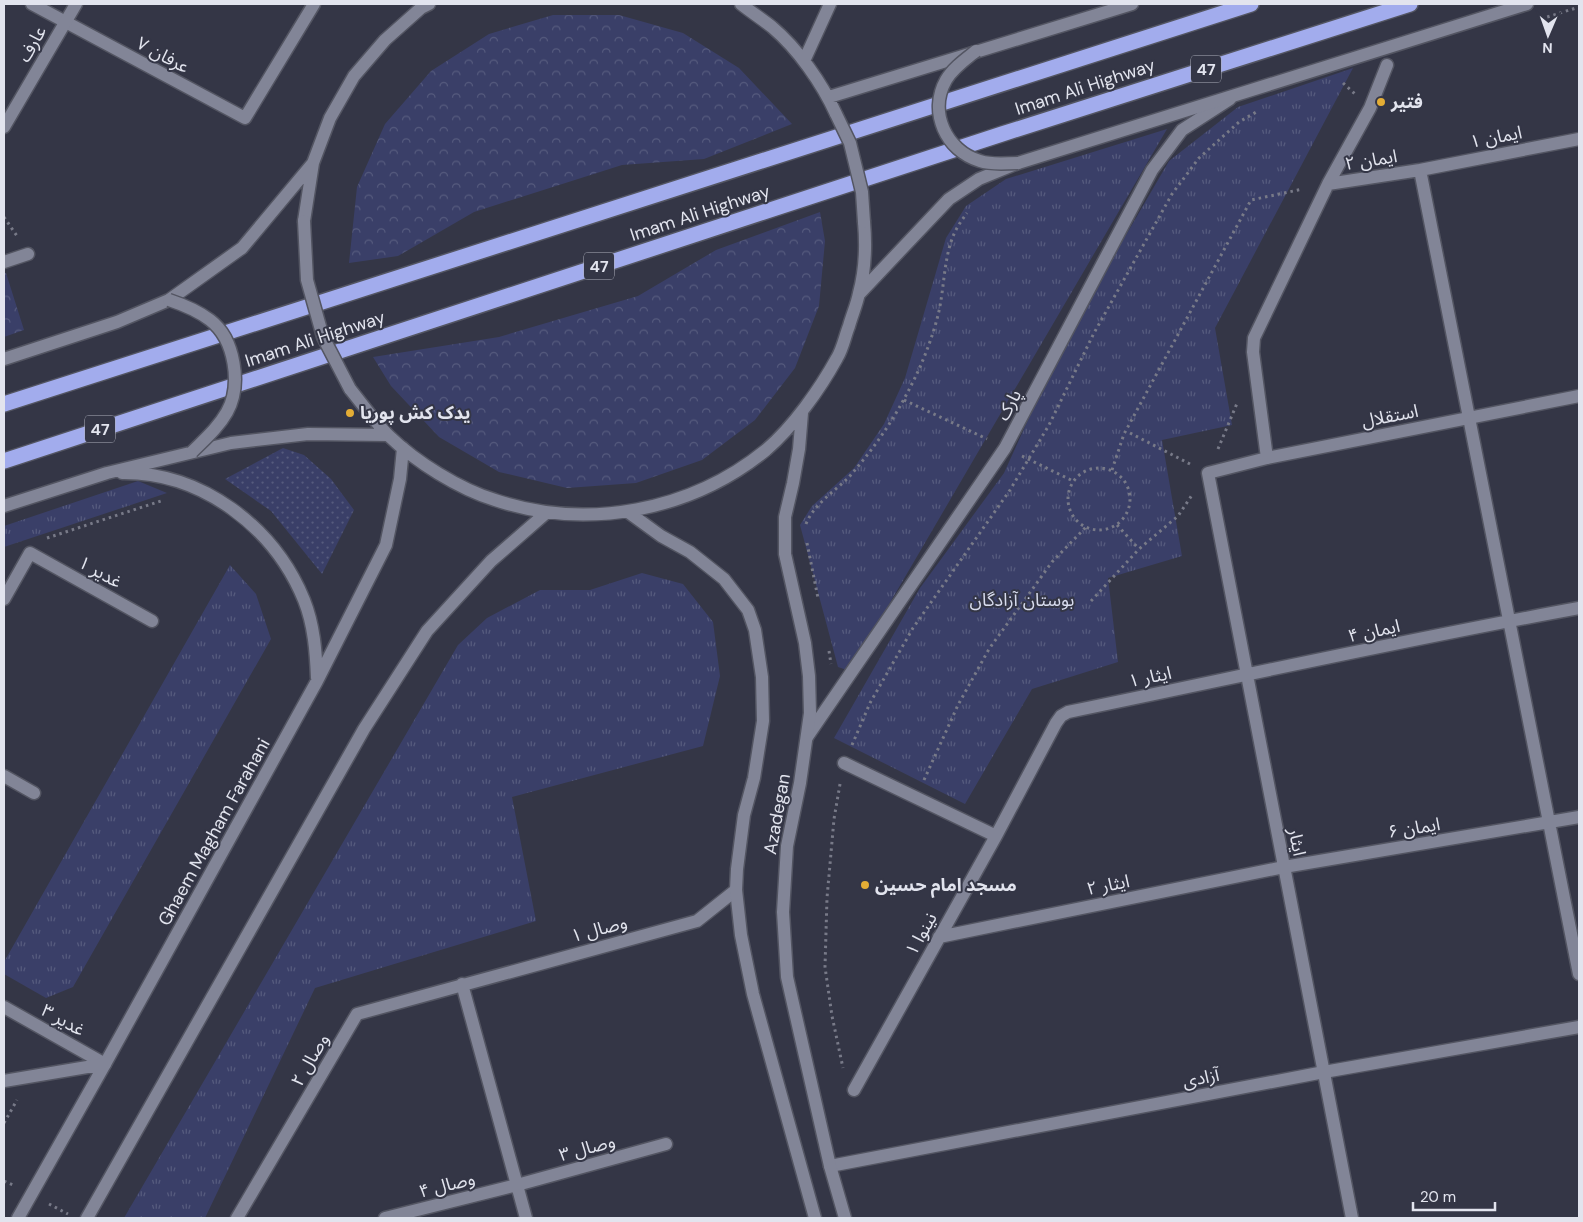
<svg xmlns="http://www.w3.org/2000/svg" width="1583" height="1222" viewBox="0 0 1583 1222" font-family="'DM Sans','Noto Sans Arabic',sans-serif">
<style>
.grass{fill:url(#grass-dots)}
.forest{fill:url(#forest-crowns)}
.park{fill:url(#park-tufts)}
.lines{fill:none;stroke-linecap:round;stroke-linejoin:round}
.lane-casing{stroke:#535562;stroke-width:15}
.street-casing{stroke:#535562;stroke-width:15}
.secondary-casing{stroke:#535562;stroke-width:15}
.highway-casing{stroke:#535562;stroke-width:18}
.path{stroke:#787a88;stroke-width:3;stroke-dasharray:2.5 4;stroke-linecap:butt}
.lane{stroke:#828597;stroke-width:12}
.street{stroke:#828597;stroke-width:12}
.secondary{stroke:#828597;stroke-width:12}
.highway{stroke:#a2aced;stroke-width:15}
.secondary-bridge-casing{stroke:#535562;stroke-width:15;stroke-linecap:butt}
.secondary-bridge{stroke:#828597;stroke-width:12}
.poi-dot{fill:#e4ad35;stroke:#343646;stroke-width:2}
.labels{text-anchor:middle;stroke-width:4;stroke-linejoin:round;paint-order:stroke}
.shield{fill:#343646;stroke:#aeb0bc;stroke-width:1}
.shield-label{font-size:16px;font-weight:bold;fill:#e2e4ee}
.street-label{font-size:18px;fill:#e2e4ee;stroke:#343646}
.poi-label{font-size:18px;font-weight:bold;fill:#e2e4ee;stroke:#343646;text-anchor:start}
.park-label{font-size:18px;fill:#d8dcee;stroke:#343646}
</style>
<defs>
<pattern id="grass-dots" width="8" height="8" patternUnits="userSpaceOnUse" patternTransform="scale(1.25)"><rect width="8" height="8" fill="#3a3f68"/><path d="M2 2h.1M6 6h.1" fill="none" stroke="#565b7e" stroke-width="1.8" stroke-linecap="round"/></pattern>
<pattern id="forest-crowns" width="20" height="18" patternUnits="userSpaceOnUse" patternTransform="scale(1.25)"><rect width="20" height="18" fill="#3a3f68"/><path d="M2 6a3 3 0 1 1 6 0M12 15a3 3 0 1 1 6 0" fill="none" stroke="#565b7e"/></pattern>
<pattern id="park-tufts" width="24" height="20" patternUnits="userSpaceOnUse" patternTransform="scale(1.25)"><rect width="24" height="20" fill="#3a3f68"/><path d="M3 7l-1-3M5 7V3M7 7l1-3M15 17l-1-3M17 17v-4M19 17l1-3" fill="none" stroke="#565b7e"/></pattern>
</defs>
<rect width="100%" height="100%" fill="#343646"/>
<path class="grass" d="M283,448l21,7 27,24 23,31 -32,64 -51,-63 -46,-32z"/>
<path class="forest" d="M553,15h66l64,18 56,35 53,56 -88,35 -82,6 -148,47 -76,44 -49,7 8,-76 28,-63 46,-53 58,-37z
M820,212l5,29 -6,65 -24,62 -40,52 -53,40 -66,23 -69,5 -68,-16 -60,-35 -48,-51 -18,-29 126,-20 139,-41 78,-46z
M4,273h2l18,57 -20,7z"/>
<path class="park" d="M1353,68l-138,260 17,97 -70,15 20,116 -74,22 10,84 -86,27 -67,115 -131,-66 86,-150 84,-115 57,-126 108,-186 69,-54z
M1167,129l-317,542 -12,-4 -38,-142 12,-19 42,-38 30,-44 21,-46 41,-140 20,-32 40,-27z
M138,481l29,12 -163,54v-21z
M230,565l26,29 15,45 -198,348 -27,11 -42,-24v-12z
M642,573l41,11 30,38 7,54 -17,70 -191,51 24,124 -221,67 -110,230h-81l334,-573 29,-27 53,-28h50z"/>
<g class="lines">
<defs>
<path id="lane" d="M4,262l24,-8"/>
<path id="street" d="M32,4l213,114 69,-114
M1420,170l159,804
M1328,184l92,-14 159,-31
M1267,458l-14,-106 1,-14 74,-154 42,-76 17,-43
M4,599l26,-46 122,68
M807,737l198,-289 147,-278 30,-40 48,-31
M844,763l152,73
M4,776l30,17
M939,937l345,-70 295,-50
M462,984l64,234
M4,1007l101,57
M854,1090l142,-254 60,-113 5,-7 7,-4c170,-35 340,-73 511,-104
M830,1166l494,-94 255,-45
M237,1218l120,-204 340,-93 39,-31
M385,1218l132,-33 149,-41
M1352,1218l-144,-745 59,-15 312,-62"/>
<path id="secondary" d="M741,4c10,8 21,15 31,23 26,22 50,56 64,87
M804,61l26,-57
M829,97l303,-93
M4,127l72,-123
M304,221l9,-58 17,-45 24,-42 31,-36 36,-32 8,-4
M860,293l89,-94 30,-20 39,-16 509,-159
M4,359l113,-37 52,-22 73,-52 71,-85
M350,389c13,16 25,33 39,47 27,26 70,53 106,64 92,31 196,11 271,-50 27,-23 54,-61 71,-92 6,-10 8,-22 12,-32 3,-11 8,-22 10,-33 6,-22 7,-49 5,-71
M802,413l-3,36 -6,34 -8,34v37l20,89 4,33 1,37 -10,70 -13,63 -4,66 4,65 43,189 15,52
M122,473c80,-1 152,54 182,127 10,25 12,52 13,78
M4,506l103,-33 124,-30 77,-9 80,1
M628,512l33,24 29,16 34,27 24,31 7,20 7,47 1,44 -9,57 -10,37 -7,54 -1,21 5,45 12,59 62,224
M4,1081l101,-17
M18,1218l87,-154 212,-383 69,-136 14,-66 3,-31
M87,1218l277,-489 63,-98 64,-70 55,-48"/>
<path id="highway" d="M4,404l1247,-400
M4,461l998,-327 408,-130"/>
</defs>
<use href="#lane" class="lane-casing"/>
<use href="#street" class="street-casing"/>
<use href="#secondary" class="secondary-casing"/>
<use href="#highway" class="highway-casing"/>
<path class="path" d="M1541,19l38,-12
M1343,83l12,11
M4,217l13,19
M904,400l83,39
M1130,433l62,32
M1218,449l20,-48
M1022,456l51,25
M1068 499a31 31 0 1 1 62 0a31 31 0 1 1-62 0Z
M1112,470l12,-36 127,-234 52,-11
M806,524c8,-20 28,-32 43,-47 21,-24 40,-50 55,-78 15,-27 28,-58 35,-88 5,-23 5,-50 13,-72 3,-9 9,-18 15,-26
M1117,525l22,24
M47,538l117,-38
M807,543l11,55
M1091,601l48,-52 39,-33 14,-21
M829,651l2,13
M852,745l18,-42 43,-75 97,-138 39,-65 45,-92 78,-139 27,-36 40,-36 19,-11
M924,780l34,-75 31,-56 63,-87 34,-35
M840,784l-6,35 -7,79 -2,69 7,49 11,52
M4,1123l13,-23
M4,1181l9,4
M49,1204l19,10"/>
<use href="#lane" class="lane"/>
<use href="#street" class="street"/>
<use href="#secondary" class="secondary"/>
<use href="#highway" class="highway"/>
<defs>
<path id="secondary-bridge" d="M976,51c-10,8 -23,17 -30,29 -18,32 0,71 34,81 12,4 25,2 38,2
M836,114l14,29 12,49 2,30
M304,221l3,59 16,57 27,52
M169,300c15,5 28,10 41,20 25,19 32,65 17,92 -9,16 -22,27 -35,40"/>
</defs>
<use href="#secondary-bridge" class="secondary-bridge-casing"/>
<use href="#secondary-bridge" class="secondary-bridge"/>
</g>
<g class="poi-dot">
<circle cx="1381" cy="102" r="5"/>
<circle cx="350" cy="413" r="5"/>
<circle cx="865" cy="885" r="5"/>
</g>
<g class="labels">
<g class="shield">
<rect x="1191" y="55.5" width="30" height="27" rx="4"/>
<rect x="584" y="252.5" width="30" height="27" rx="4"/>
<rect x="85" y="415.5" width="30" height="27" rx="4"/>
</g>
<g class="shield-label">
<text x="1206" y="75">47</text>
<text x="599" y="272">47</text>
<text x="100" y="435">47</text>
</g>
<g class="street-label">
<text transform="translate(32 44) rotate(-60)" y="6">عارف</text>
<text transform="translate(163 55) rotate(28)" y="6">عرفان ۷</text>
<text transform="translate(1085 87) rotate(-18)" y="6">Imam Ali Highway</text>
<text transform="translate(1496 137) rotate(-11)" y="6">ایمان ۱</text>
<text transform="translate(1371 160) rotate(-9)" y="6">ایمان ۲</text>
<text transform="translate(700 213) rotate(-18)" y="6">Imam Ali Highway</text>
<text transform="translate(315 339) rotate(-18)" y="6">Imam Ali Highway</text>
<text transform="translate(1009 405) rotate(-62)" y="6">پارک</text>
<text transform="translate(1390 416) rotate(-11)" y="6">استقلال</text>
<text transform="translate(100 572) rotate(29)" y="6">غدیر ۱</text>
<text transform="translate(1374 631) rotate(-12)" y="6">ایمان ۴</text>
<text transform="translate(1150 677) rotate(-12)" y="6">ایثار ۱</text>
<text transform="translate(777 814) rotate(-80)" y="6">Azadegan</text>
<text transform="translate(1414 828) rotate(-9)" y="6">ایمان ۶</text>
<text transform="translate(214 832) rotate(-61)" y="6">Ghaem Magham Farahani</text>
<text transform="translate(1297 842) rotate(79)" y="6">ایثار</text>
<text transform="translate(1108 885) rotate(-11)" y="6">ایثار ۲</text>
<text transform="translate(599 929) rotate(-15)" y="6">وصال ۱</text>
<text transform="translate(921 934) rotate(-61)" y="6">نینوا ۱</text>
<text transform="translate(63 1020) rotate(29)" y="6">غدیر ۳</text>
<text transform="translate(310 1060) rotate(-60)" y="6">وصال ۲</text>
<text transform="translate(1201 1078) rotate(-11)" y="6">آزادی</text>
<text transform="translate(587 1148) rotate(-15)" y="6">وصال ۳</text>
<text transform="translate(447 1185) rotate(-14)" y="6">وصال ۴</text>
</g>
<g class="poi-label">
<text x="1391" y="108">فتیر</text>
<text x="360" y="419">یدک کش پوریا</text>
<text x="875" y="891">مسجد امام حسین</text>
</g>
<g class="park-label">
<text x="1022" y="606">بوستان آزادگان</text>
</g>
</g>
<rect width="1583" height="1222" fill="none" stroke="#e2e4ee" stroke-width="10"/>
<g transform="translate(1548 35) rotate(182)" stroke="#343646" stroke-width="4" paint-order="stroke">
<path d="M0-4L9 19L0 12L-9 19Z" fill="#e2e4ee"/>
<text y="-8" font-size="14" font-weight="bold" text-anchor="middle" fill="#e2e4ee">N</text>
</g>
<path d="M1413 1202v8h82v-8" fill="none" stroke="#e2e4ee" stroke-width="2.5"/>
<text x="1420" y="1202" font-size="15" fill="#e2e4ee" stroke="#343646" stroke-width="4" paint-order="stroke">20 m</text>
</svg>
